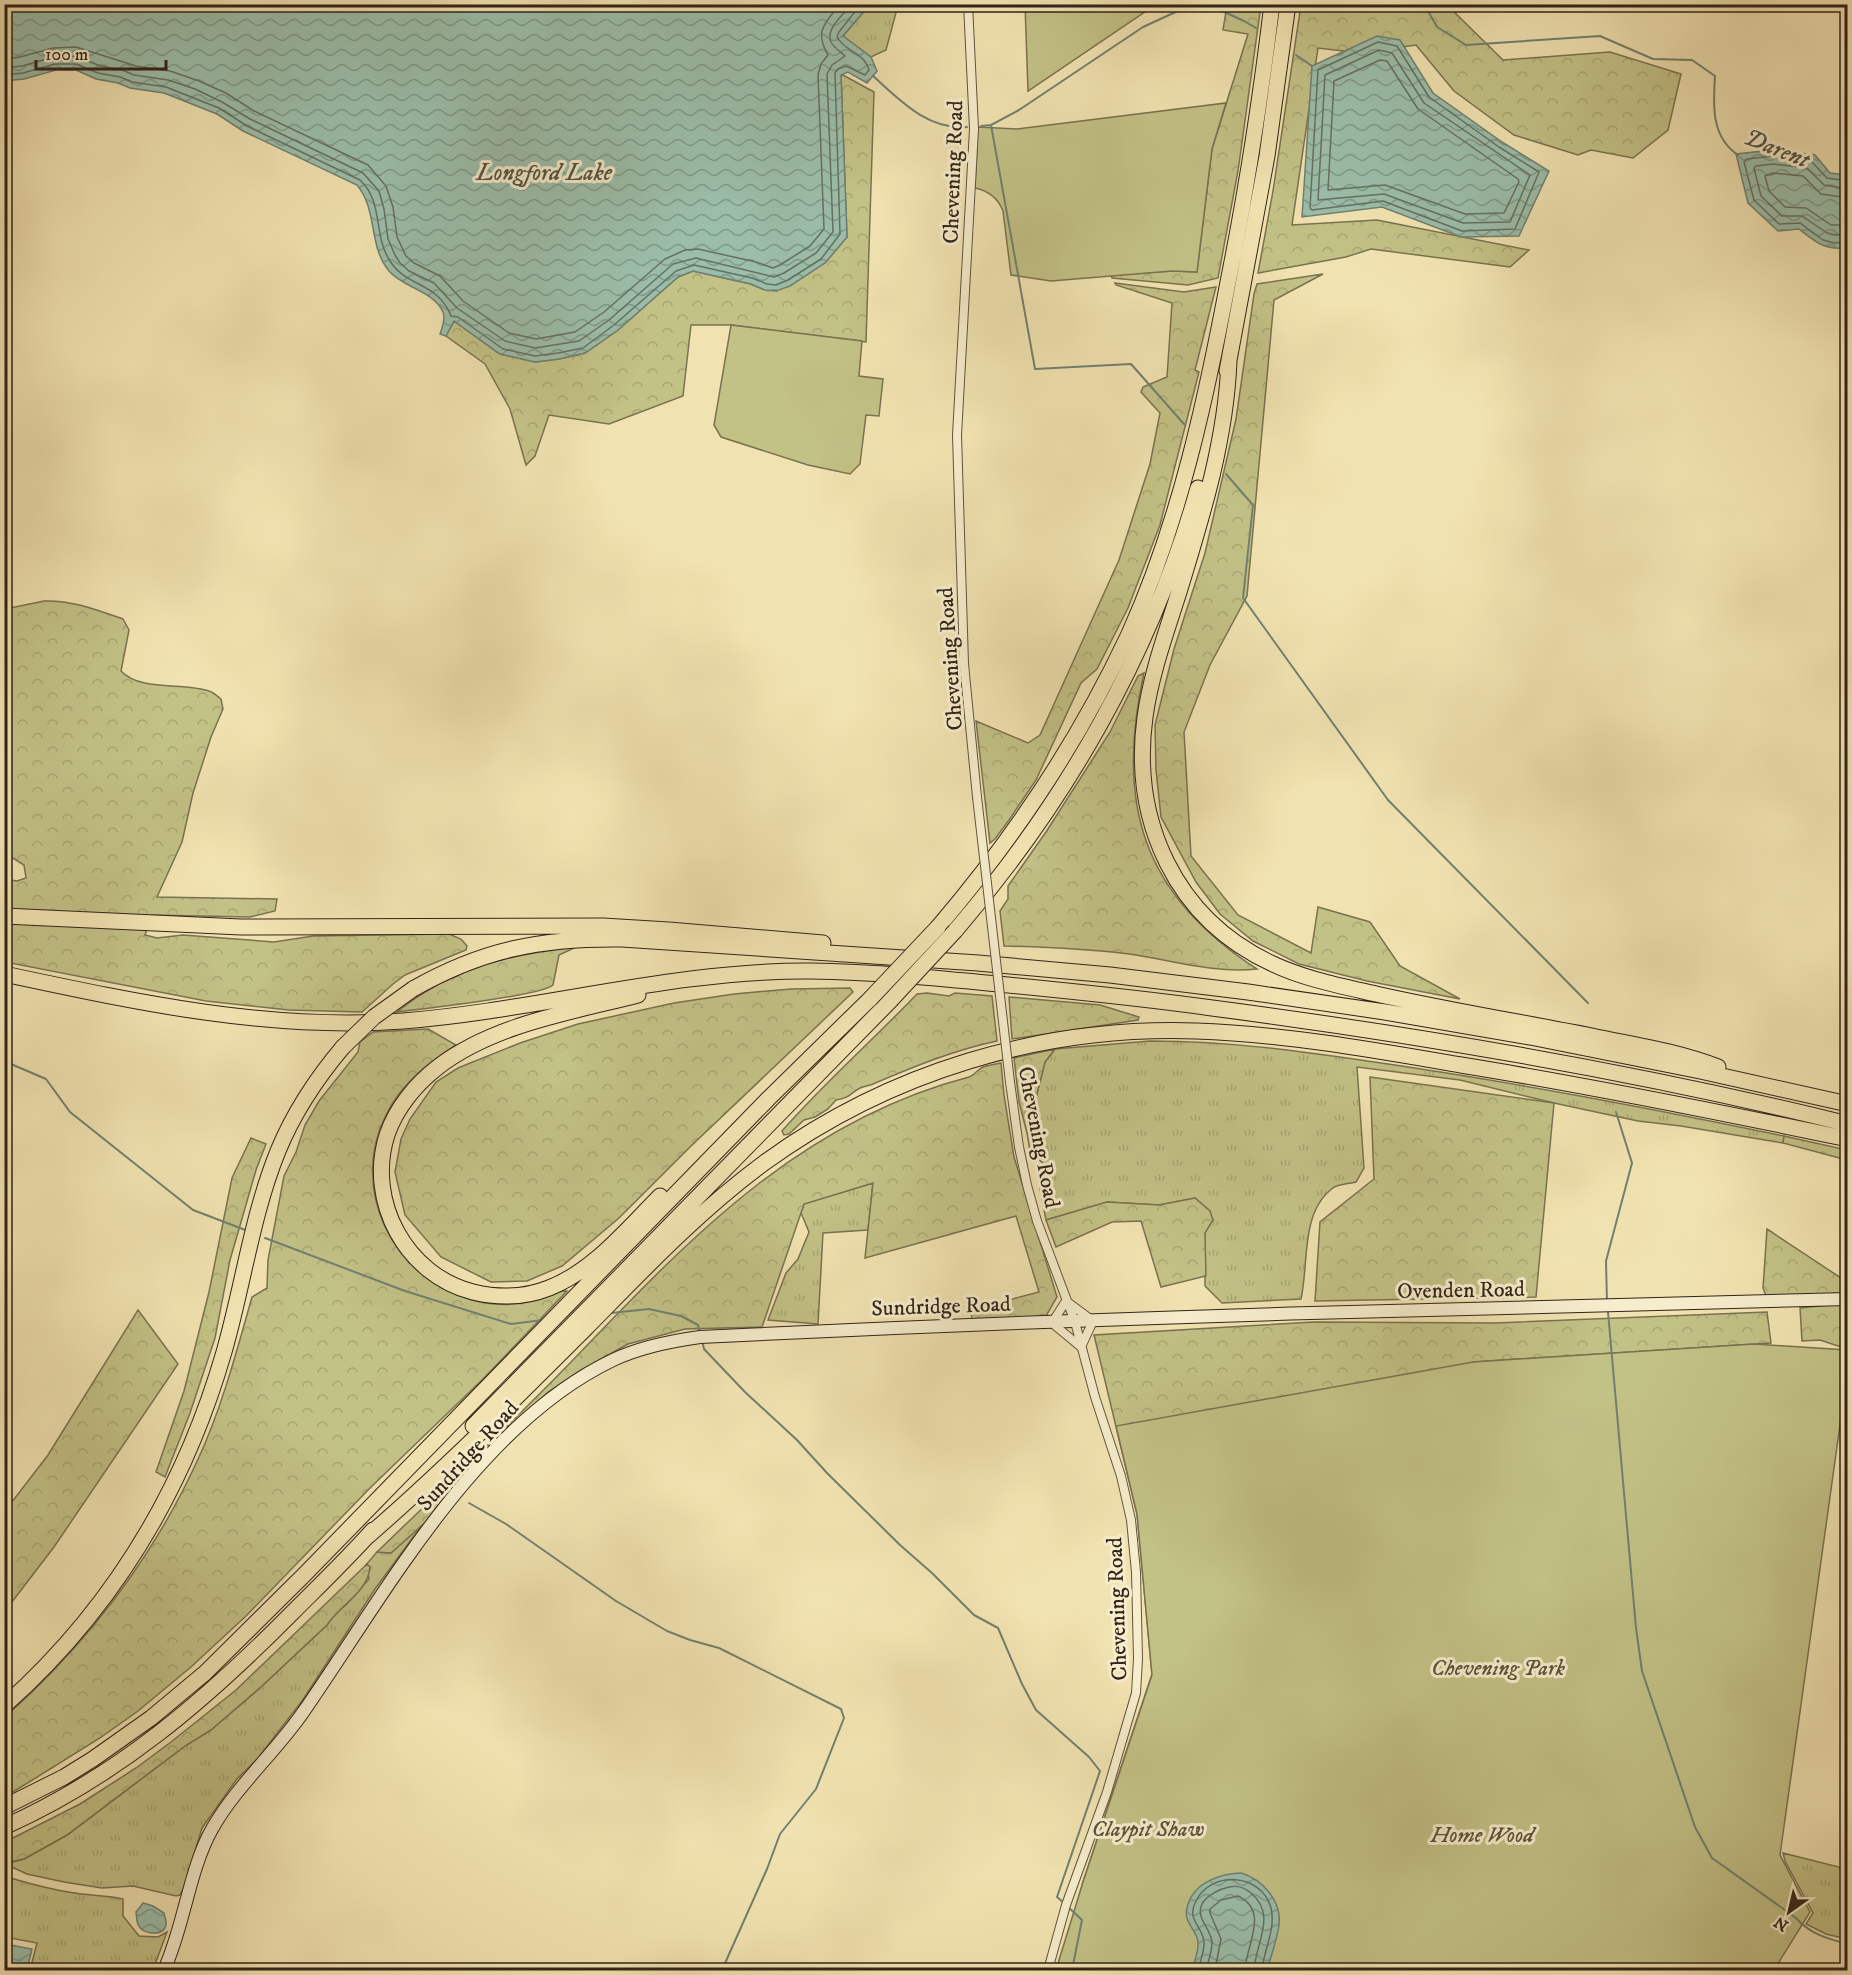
<svg xmlns="http://www.w3.org/2000/svg" width="1852" height="1975" viewBox="0 0 1852 1975" font-family="'IM FELL DW Pica',serif">
<style>
.grass{fill:url(#grass-tufts);stroke:#7a724f;stroke-width:1.5}
.forest{fill:url(#forest-crowns);stroke:#7a724f;stroke-width:1.5}
.green{fill:#c2c186;stroke:#7a724f;stroke-width:1.5}
.water{fill:url(#water-waves);stroke:#718070;stroke-width:1.5}
.lines{fill:none;stroke-linecap:round;stroke-linejoin:round}
.shore{stroke:#667061;stroke-width:1.5}
.stream{stroke:#718070;stroke-width:2}
.street-casing{stroke:#61533e;stroke-width:10}
.secondary-casing{stroke:#312318;stroke-width:14}
.highway-casing{stroke:#312318;stroke-width:17}
.street{stroke:#f6edcc;stroke-width:8}
.secondary{stroke:#f6edcc;stroke-width:12}
.highway{stroke:#f1e3b1;stroke-width:15}
.street-bridge-casing{stroke:#61533e;stroke-width:10;stroke-linecap:butt}
.highway-bridge-casing{stroke:#312318;stroke-width:17;stroke-linecap:butt}
.street-bridge{stroke:#f6edcc;stroke-width:8}
.highway-bridge{stroke:#f1e3b1;stroke-width:15}
.labels{text-anchor:middle;stroke-width:6;stroke-linejoin:round;paint-order:stroke}
.street-label{font-size:22px;fill:#312318;stroke:#f6edcc}
.park-label{font-size:22px;font-style:italic;fill:#5c5239;stroke:#f6edcc}
.water-label{font-size:24px;font-style:italic;fill:#515244;stroke:#f6edcc}
</style>
<defs>
<pattern id="grass-tufts" width="24" height="20" patternUnits="userSpaceOnUse" patternTransform="scale(1.5)"><rect width="24" height="20" fill="#c2c186"/><path d="M3 7l-1-3M5 7V3M7 7l1-3M15 17l-1-3M17 17v-4M19 17l1-3" fill="none" stroke="#a7a673"/></pattern>
<pattern id="forest-crowns" width="20" height="18" patternUnits="userSpaceOnUse" patternTransform="scale(1.5)"><rect width="20" height="18" fill="#c2c186"/><path d="M2 6a3 3 0 1 1 6 0M12 15a3 3 0 1 1 6 0" fill="none" stroke="#a7a673"/></pattern>
<pattern id="water-waves" width="16" height="10" patternUnits="userSpaceOnUse" patternTransform="scale(1.5)"><rect width="16" height="10" fill="#9bbeaa"/><path d="M0 5q4-4 8 0t8 0" fill="none" stroke="#7f9a89"/></pattern>
</defs>
<rect width="100%" height="100%" fill="#f1e3b1"/>
<filter id="stains"><feTurbulence type="fractalNoise" baseFrequency=".00333" numOctaves="4"/><feColorMatrix values="0 0 0 0 .2 0 0 0 0 .09 0 0 0 0 .02 0 0 0 .5 -.17"/></filter>
<radialGradient id="worn" r=".72"><stop offset=".6" stop-color="#630" stop-opacity="0"/><stop offset="1" stop-color="#630" stop-opacity=".3"/></radialGradient>
<path class="grass" d="M867,5h31l-12,45 -15,7 -28,-21 22,-26z
M1150,1041c87,0 172,13 258,26 126,19 251,43 376,69l-1,7 -102,-17 -43,-5 -84,-18 -94,-23 -103,-13 7,101 -8,14c-7,2 -18,2 -23,6 -33,24 -24,77 -32,111l-79,4 -17,-17v-53l5,-22 -15,-13 -36,7 -52,-3 -61,18 -6,-31 12,-17 -22,-21 -3,-18 18,-71 10,-13z
M873,1183l-5,47 -45,3 -5,91 -50,-4 18,-47 12,-14 11,-27 -8,-19 2,-9z
M422,1525l-47,64 -73,112 -44,57 -22,22 -34,48 -17,57 -5,10 -4,1 -43,-10 -31,2 -38,-6 -37,-8 -22,-10 19,-5 43,-24 118,-89 26,-16 51,-44 65,-61 7,-11 12,-9 23,-26 -2,-15 -2,2 12,-14 14,1z
M1783,1853l64,16v70l-21,-5 -20,-10 7,-11 -28,-52z
M4,1876c23,7 47,14 71,17 16,3 32,2 48,6v17l16,20 19,1 9,-5 -14,38h-123l7,-27 -32,-6z"/>
<path class="forest" d="M1227,5h34l-23,166 -20,107 -30,7 -76,-7 -1,-3 61,-4 25,1 15,-123 36,-115 -25,-4z
M1301,5h146l56,55 107,-8 71,22 -13,56 -35,28 -42,-8 -13,5 -64,-20 -60,-44 -38,-46 -55,8 -43,-5 -26,177 85,-5 152,30 -19,17 -139,-18 -25,8 -88,16 15,-82z
M841,74l33,18 -8,250 -135,-17h-40l-8,71 -74,28 -60,-9 -14,41 -9,9 -16,-56 -25,-45 -39,-28 8,-15 46,33 35,8 24,-3 26,-6 33,-23 60,-53 15,-6 58,13 14,6 60,-27 22,-26z
M1323,274l-49,26 -27,296 -37,69 -26,67 7,124 47,59 73,38 7,-46 52,15 30,44 60,33 -93,-18 -68,-17 -46,-23 -33,-27 -24,-32 -35,-65 -5,-47 -1,-45 19,-76 31,-96 31,-134 18,-125 3,-10z
M1115,283l69,9 32,-5 -21,83 4,2 -39,153 -32,83 -31,61 -16,14 -45,97 -27,40 -14,19 -5,4 -14,-122 52,22 12,-8 79,-175 31,-96 10,-51 -19,-21 2,-5 24,-10 5,-74 -56,-18z
M44,601c28,-1 53,9 79,18l6,11 -8,41c20,21 62,11 88,20 4,1 8,5 12,8l2,10 -12,28 -18,56 -11,49 -25,55 120,2 -2,12 -25,6 -98,-2 -7,20 12,3 26,-3 91,7 39,-6 136,-2 12,5 6,7 -1,4 -61,25 -12,9 -31,28 -73,-2 -83,-9 -201,-39v-83l12,2 9,-3 -2,-13 -19,-12v-244z
M1144,673c-29,130 -2,222 113,296 -42,5 -86,-9 -128,-15 -41,-5 -83,-7 -125,-8l-4,-35 8,-12v-13l38,-54 64,-100 28,-56z
M576,947l-17,8 -6,30c-12,11 -132,24 -156,27 56,-45 110,-57 179,-65z
M850,988l3,4 -163,155 -71,71 -57,48 -35,15 -36,1 -50,-25 -36,-42 -10,-43 6,-33 9,-20 26,-37 22,-14 62,-25 58,-19 96,-21 60,-9 57,-5z
M927,993l22,3 6,-3 37,3 5,45c-43,9 -84,26 -124,43 -4,2 -9,2 -13,4 -11,6 -10,10 -24,12l-8,9 -13,8 -11,3 -15,14 -5,1 -2,-4c42,-48 91,-91 135,-137z
M1009,997l91,8 39,12 -1,3 -126,19z
M428,1029l28,16c-28,18 -55,39 -70,70 -37,73 6,162 83,184 21,7 46,7 68,1 10,-2 19,-10 30,-9l-84,88 -114,110 -123,127 -55,51 -53,44 -38,27 -95,59v-80c83,-74 148,-158 194,-260 23,-50 38,-107 53,-160l15,-9 1,-28 16,-84 12,-24 9,-27 14,-24 39,-49 2,-10 13,-10z
M1055,1049l-10,13 -18,71 -8,-31 -5,-44z
M1001,1063l3,32 10,62 43,140 -11,19 -74,5 -1,-11 68,-18 -23,-76 -151,42 8,-75 -69,21 -42,123 -77,2 -57,15 -47,26 -33,22 -37,34 -83,94 -37,33 -14,-1c65,-63 132,-126 195,-191 117,-122 228,-240 397,-284 6,-2 9,-8 14,-10 6,-2 13,-3 18,-4z
M1370,1077l184,26 -18,194 -221,4 5,-79 54,-43z
M1784,1136l63,14v10l-64,-17z
M251,1138l15,6 -10,26 -26,90 -15,78 -25,75 -25,64 -9,-5 28,-81 25,-99 23,-114z
M1195,1198l15,13 3,9 -8,13 1,43 -45,11 -20,-66 -29,1 -56,25 -10,-27 61,-18 52,3z
M1767,1229l80,53v11l-81,3 -3,-8z
M1847,1303v46l-27,-9 -18,1 -2,-33z
M138,1310l40,54 -124,183 -49,64v-100l43,-56z
M1767,1312l4,31 -298,19 -292,272 -121,336 23,-88 69,-208 -15,-160 -43,-179 220,-13 181,1z
M367,1564l3,3c-2,25 -30,38 -43,58l-65,61 -51,44 -26,16 -118,89 -43,24 -19,4v-21l75,-38 56,-36 35,-26 65,-52z"/>
<path class="green" d="M1025,4h130v1l-127,86z
M1226,103l-14,46 -15,123 -25,-1 -121,10 -40,-6 -8,-64c-5,-13 -14,-20 -28,-23l3,-61 39,2z
M731,325l131,16 -3,35 24,3 -4,37 -13,-1 -6,49 -10,10 -42,-9 -87,-28 -7,-12z
M1754,1344l93,6v25l-67,480 30,57 -36,58h-718l27,-88 69,-207 -15,-161 -21,-88 357,-64z"/>
<path class="water" d="M4,5h863l-2,5 -22,26 28,21 6,14 -10,12 -19,-11 -7,3 6,162 -22,26 -35,23 -14,5 -11,-1 -14,-6 -58,-13 -15,6 -60,53 -33,23 -26,6 -24,3 -35,-8 -46,-33 -8,15 -6,-2c2,-6 6,-15 3,-22 -10,-22 -40,-24 -54,-41 -21,-25 -11,-61 -32,-86l-114,-54 -26,-17 -53,-21 -34,-5 -12,-5 -22,-4 -20,-9h-20l-32,9 -19,2z
M1377,36l23,4 33,53 69,49 47,29 -30,65 -58,1 -79,-30 -80,10 10,-151z
M1773,150l42,5 15,18 17,2v73c-23,2 -30,-5 -48,-19l-21,2 -30,-28 -12,-49z
M1241,1873c21,6 41,28 38,52 -2,15 -8,31 -12,45h-75c2,-8 7,-19 6,-27 0,-9 -9,-17 -11,-25 -2,-5 0,-9 1,-14 7,-22 32,-30 53,-31z
M143,1903l10,3 11,7c1,5 4,11 1,15 -5,8 -22,6 -26,-2 -3,-4 -2,-9 -3,-14z
M5,1944l27,5 -5,21h-22z"/>
<g class="lines">
<path class="shore" d="M1378,42l19,4 32,51 70,50 40,25 -24,57 -53,2 -79,-30 -71,9 -2,-2 8,-138z
M1379,50l13,3 32,50 106,72 -20,47 -47,1 -79,-29 -66,6 7,-125z
M4,59l16,-2 33,-9 23,-1 60,19 34,5 29,10 27,12 28,18 114,54 18,21 7,21 4,30 9,19 8,7 26,13 23,25 46,32 27,6 39,-7 29,-20 61,-53 20,-9 13,-1 58,13 17,6 7,-3 30,-19 14,-17 -6,-154 3,-11 7,-9c-14,-24 -3,-32 12,-51
M1380,60l7,1 31,48 100,70 1,3 -15,31 -39,1 -80,-29 -57,5 6,-109z
M4,68l18,-2 32,-9 22,-1 24,10 22,4 12,5 34,5 27,9 27,13 28,17 113,54 16,18 5,18 4,30 7,16 5,8 9,8 25,12 23,25 48,33 30,7 44,-7 30,-21 64,-56 23,-6 78,19 10,-4 32,-20 17,-21 -6,-158 5,-9 13,-9c-4,-4 -11,-8 -14,-14 -6,-13 13,-28 21,-38
M4,75l19,-2 32,-9h21l22,9 22,4 12,5 34,5 53,21 28,18 113,54c24,22 13,56 30,81 16,26 48,21 61,55l7,1 45,32 32,7 23,-3 25,-5 31,-23 62,-54 18,-6 58,13 15,6 9,1 12,-5 33,-21 19,-25 -5,-161 3,-4 8,-3 19,9 4,-5c-5,-18 -24,-18 -32,-33l2,-5 22,-28
M1848,181l-21,-3 -16,-17 -38,-5 -26,3 -3,3 10,38 25,24 21,-1 23,17 11,3 14,-1
M1848,189l-24,-4 -17,-17 -34,-4 -17,2 -2,2 7,28 21,20h20l25,17 8,2 13,-1
M1848,198l-27,-4 -18,-18 -30,-3 -8,3 4,15 16,16 21,1 25,17h17
M1198,1970c2,-8 6,-18 6,-26 1,-17 -19,-23 -8,-43 15,-31 66,-28 75,7 5,21 -7,41 -9,62
M1206,1970c2,-8 6,-18 6,-27 0,-14 -17,-24 -10,-39 5,-9 18,-15 27,-17 9,-2 15,0 22,6 26,22 5,49 3,77
M1215,1970l6,-31 -11,-26v-4l11,-9 17,-4c32,15 8,49 7,74"/>
<path class="stream" d="M1207,4l37,17 12,7
M1424,4l13,23 29,18 134,-9 53,23 39,1 23,16c-2,29 -4,61 23,79
M1296,55l16,11
M873,76c27,24 54,54 94,51
M991,125l44,244 96,-5 53,60
M981,126l10,-1 28,-15 124,-83 50,-23
M1226,474l27,31 -10,93 145,202 200,203
M4,1061l42,18 24,33 123,98 55,21
M265,1238l140,53 106,33 32,-4
M1607,1303l-1,-42 26,-98 -16,-51
M1608,1312l28,316 6,43 53,156 17,31 84,60c14,16 32,21 52,26
M611,1313l38,-4 32,7 17,9 2,7
M702,1340l2,9 41,43 52,48 30,33 73,72 32,28 42,42 24,13 24,56 14,26 53,47 11,14 -43,126 6,5
M469,1503l37,21 110,77 51,30 23,9 29,8 122,61 3,9 -28,71 -36,45 -13,35 -45,101
M1067,1906l15,14 -10,50"/>
<defs>
<path id="street" d="M968,4l6,125 -17,306 7,229 13,133
M1010,1082l9,65 8,38 10,36 38,101 20,75 26,79 10,44 5,52 2,87 -2,34 -29,99 -41,113 -18,65
M1066,1301l27,20 -12,26 -29,-24z"/>
<path id="secondary" d="M164,1970c20,-43 25,-100 48,-141 25,-44 64,-77 92,-118 83,-120 173,-286 309,-351 27,-13 58,-19 87,-23 204,-10 408,-18 611,-24 179,-4 358,-8 537,-14"/>
<path id="highway" d="M1229,361c-3,79 -27,156 -50,231 -13,41 -28,82 -34,125 -14,104 30,202 128,247 32,15 68,22 103,30 71,16 144,28 216,42 42,9 85,15 126,31
M1227,371l40,-215 21,-152
M4,916l237,11 362,-1 66,4 154,13
M938,927c76,-89 141,-186 191,-293 51,-113 77,-235 100,-357 18,-90 32,-181 43,-273
M955,931c111,-129 197,-279 243,-443
M4,974c131,28 264,57 399,47 137,-11 270,-51 408,-50 63,1 125,7 187,13 72,7 143,14 214,24 214,28 426,64 636,116
M413,989c70,-40 129,-51 209,-50l356,24 132,12 138,17 137,20 145,25 170,34 148,33
M638,995c-66,17 -144,29 -200,72 -22,17 -42,41 -51,68 -21,66 19,140 86,157 25,6 51,6 76,-4 44,-17 78,-59 111,-92
M473,1426l418,-426
M368,1536c76,-66 147,-137 218,-208 57,-58 113,-117 178,-165 125,-91 277,-137 432,-132 89,3 178,19 265,34 130,21 258,47 387,74
M4,1706c107,-95 180,-216 220,-354 19,-66 28,-137 54,-201 16,-39 38,-72 65,-104
M4,1807l60,-30 29,-18 58,-41 54,-45 99,-98 465,-477 101,-99
M4,1827c114,-51 202,-127 289,-215 27,-27 55,-54 80,-82"/>
</defs>
<use href="#street" class="street-casing"/>
<use href="#secondary" class="secondary-casing"/>
<use href="#highway" class="highway-casing"/>
<use href="#street" class="street"/>
<use href="#secondary" class="secondary"/>
<use href="#highway" class="highway"/>
<defs>
<path id="street-bridge" d="M977,797l33,285"/>
<path id="highway-bridge" d="M870,999l68,-72
M891,1000l64,-69
M343,1047l31,-30 39,-28"/>
</defs>
<use href="#street-bridge" class="street-bridge-casing"/>
<use href="#highway-bridge" class="highway-bridge-casing"/>
<use href="#street-bridge" class="street-bridge"/>
<use href="#highway-bridge" class="highway-bridge"/>
</g>
<g class="labels">
<g class="street-label">
<text transform="translate(952 172) rotate(-88)" y="8">Chevening Road</text>
<text transform="translate(949 659) rotate(-94)" y="8">Chevening Road</text>
<text transform="translate(1040 1137) rotate(79)" y="8">Chevening Road</text>
<text transform="translate(1461 1289) rotate(-1)" y="8">Ovenden Road</text>
<text transform="translate(941 1305) rotate(-2)" y="8">Sundridge Road</text>
<text transform="translate(467 1455) rotate(-48)" y="8">Sundridge Road</text>
<text transform="translate(1116 1609) rotate(-92)" y="8">Chevening Road</text>
</g>
<g class="park-label">
<text x="1498" y="1675">Chevening Park</text>
<text x="1148" y="1836">Claypit Shaw</text>
<text x="1482" y="1842">Home Wood</text>
</g>
<g class="water-label">
<text transform="translate(1777 148) rotate(22)" y="8">Darent</text>
<text x="544" y="180">Longford Lake</text>
</g>
</g>
<rect width="1852" height="1975" fill="none" stroke="#f1e3b1" stroke-width="24"/>
<rect x="6" y="6" width="1840" height="1963" fill="none" stroke="#312318" stroke-width="3"/>
<rect x="12" y="12" width="1828" height="1951" fill="none" stroke="#312318" stroke-width="1.5"/>
<g transform="translate(1789 1912) rotate(214)" stroke="#f6edcc" stroke-width="4.5" paint-order="stroke">
<path d="M0-4.5L10 22L0 15L-10 22Z" fill="#312318"/>
<text y="-9" font-size="16" font-weight="bold" text-anchor="middle" fill="#312318">N</text>
</g>
<path d="M36 60v9h130v-9" fill="none" stroke="#312318" stroke-width="3"/>
<text x="45" y="60" font-size="18" fill="#312318" stroke="#f6edcc" stroke-width="4.5" paint-order="stroke">100 m</text>
<rect width="100%" height="100%" filter="url(#stains)"/>
<rect width="100%" height="100%" fill="url(#worn)"/>
</svg>
